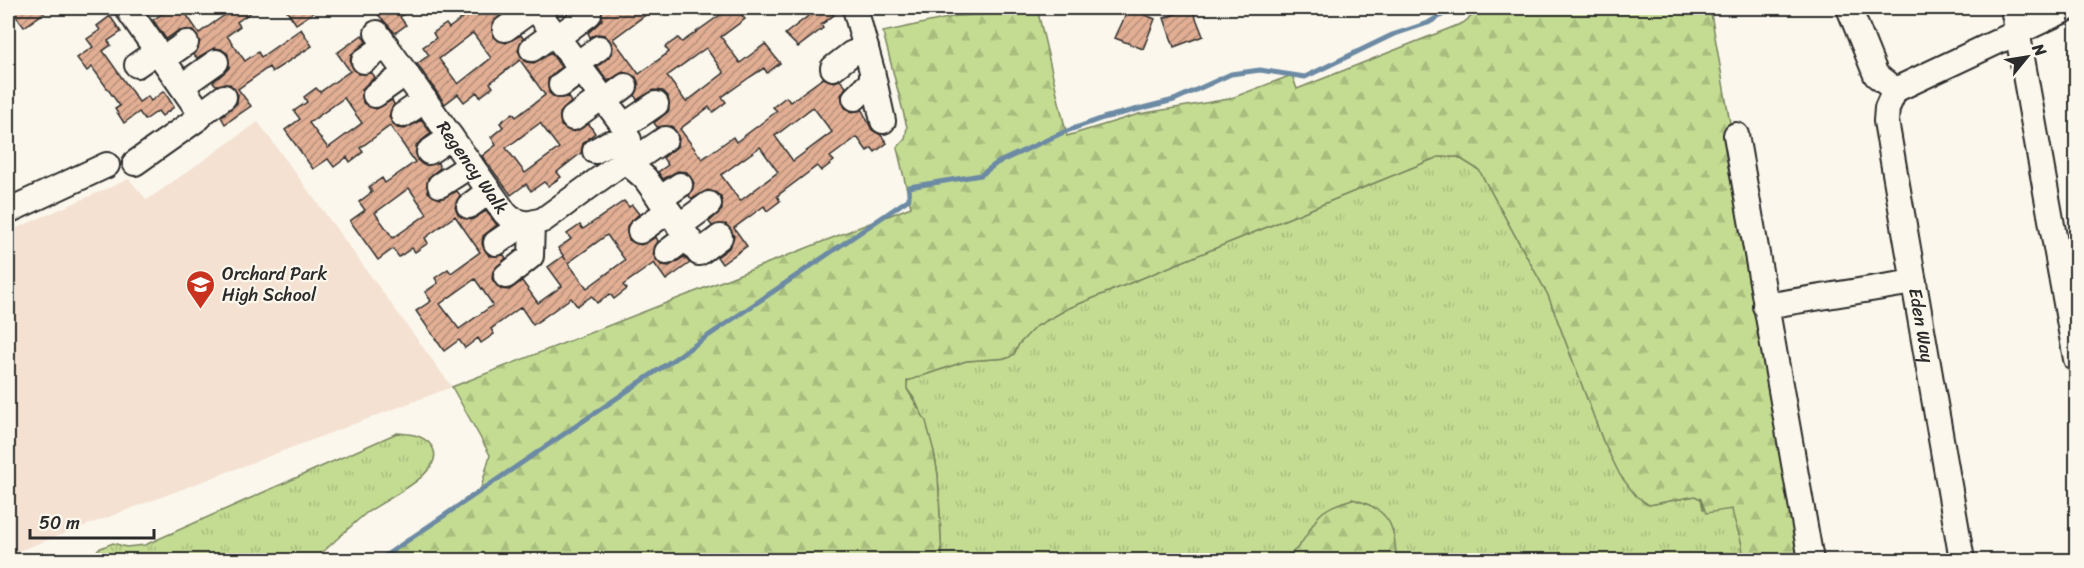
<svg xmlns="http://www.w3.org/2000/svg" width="2084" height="568" viewBox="0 0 2084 568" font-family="Sriracha,sans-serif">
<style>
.built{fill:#f4e1d2}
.grass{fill:url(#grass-tufts);stroke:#78845e;stroke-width:1.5}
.forest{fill:url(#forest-firs);stroke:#78845e;stroke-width:1.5}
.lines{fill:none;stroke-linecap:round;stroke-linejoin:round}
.stream{stroke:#6c8aa4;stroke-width:5}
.building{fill:url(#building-hatch);stroke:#2b2b2b;stroke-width:1.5;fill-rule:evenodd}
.minor-casing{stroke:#2b2b2b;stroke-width:28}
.minor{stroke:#fbf7ec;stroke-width:24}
.labels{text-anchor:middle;stroke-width:4.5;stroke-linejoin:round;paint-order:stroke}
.street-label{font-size:18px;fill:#2b2b2b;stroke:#fbf7ec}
.poi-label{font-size:18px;fill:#2b2b2b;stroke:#fbf7ec;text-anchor:start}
</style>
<defs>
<pattern id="grass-tufts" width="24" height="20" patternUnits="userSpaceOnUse" patternTransform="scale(1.5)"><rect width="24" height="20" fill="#c4dc92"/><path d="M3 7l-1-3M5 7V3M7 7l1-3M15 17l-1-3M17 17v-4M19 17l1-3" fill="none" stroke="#a9bd7e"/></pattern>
<pattern id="forest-firs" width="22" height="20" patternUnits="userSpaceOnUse" patternTransform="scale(1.5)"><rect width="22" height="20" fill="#c4dc92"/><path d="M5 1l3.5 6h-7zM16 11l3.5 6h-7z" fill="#a9bd7e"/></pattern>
<pattern id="building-hatch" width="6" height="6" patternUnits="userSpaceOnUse" patternTransform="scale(1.5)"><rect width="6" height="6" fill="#e2af95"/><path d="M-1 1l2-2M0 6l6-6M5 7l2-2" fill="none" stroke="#b78f7a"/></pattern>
</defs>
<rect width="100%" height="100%" fill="#fbf7ec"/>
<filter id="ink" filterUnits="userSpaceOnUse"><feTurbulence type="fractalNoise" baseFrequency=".0167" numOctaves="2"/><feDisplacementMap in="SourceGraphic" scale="12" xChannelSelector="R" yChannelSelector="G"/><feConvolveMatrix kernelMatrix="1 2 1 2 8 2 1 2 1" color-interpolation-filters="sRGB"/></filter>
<g filter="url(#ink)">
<path class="built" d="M258,122l194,265 -444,168v-323l121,-53 18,21z"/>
<path class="grass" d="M1438,157h20l21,13 69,125 55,146 41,62 5,2 46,-9 6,3 2,10h30c1,17 13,35 9,51h-800l-4,-85 -4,-23 -18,-51 -9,-12v-8l59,-20 42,-3 6,-4 5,-10 16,-17 34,-19z
M397,433c12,1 24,1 33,11 24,27 -50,57 -65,70 -18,15 -34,31 -51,46h-220l-1,-2 5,-9 15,-6 13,4 19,-2z"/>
<path class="forest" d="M1023,8h14l30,128 72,-22 90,-15 63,-24 5,14 166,-66 19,-15h228l96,552h-64c4,-16 -8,-34 -10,-51l-26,4 -5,-14 -6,-3 -46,9 -13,-9 -16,-21 -17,-34 -55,-146 -69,-125 -21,-13h-20l-369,151 -34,19 -16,17 -5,10 -6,4 -42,3 -59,20v8l19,32 8,31 4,23 4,85h-562l101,-72 9,-33 -38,-68 459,-180 -14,-59 8,-9 2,-12 -24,-95 74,-16 36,-2z
M1352,499c36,9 44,26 44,61h-115c24,-14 22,-23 37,-43 8,-10 22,-14 34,-18z"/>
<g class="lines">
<path class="stream" d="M379,560l530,-361v-12l72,-12 16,-12 67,-31 39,-14 71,-18 57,-26 29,-4 45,7 87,-42 36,-12 26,-15"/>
</g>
<path class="building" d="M10,8h41l-27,19z
M171,8h11l17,25 36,-25h22l-20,14 3,4 -13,10 18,25 13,-9 3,5 40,-28 11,17 -40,26 -3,-5 -31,22 13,17 -26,18 -4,-7 16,-14 1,-8 -8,-11 -14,1 -3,-3 16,-14 -1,-14 -7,-5 -7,-1 -17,10 -3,-3 6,-14 -8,-11 -14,1 -12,8 -13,-19z
M285,8h35l-24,16z
M372,8h41l-13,9 6,8 -11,8z
M476,8h24l4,4 -12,12 1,13 13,6 15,-8 2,3 -5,13 8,11 8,1 17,-10 10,14 -13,12 1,14 7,5 12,-1 3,5 -11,11 1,13 13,6 15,-8 6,9 -12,10 -2,10 -24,19 4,5 -13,9 -4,-4 -13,9 -5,-7 -15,11 -29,-39 14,-11 -5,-8 12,-10 -3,-4 13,-10 3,4 29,-22 -25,-35 -30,23 3,4 -13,10 -3,-5 -13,10 -6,-8 -13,10 -28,-40 12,-9 -6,-8 13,-9 -3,-5 13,-9 3,4zM473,33l18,25 -33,26 -19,-25zM540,123l19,25 -34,25 -19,-25z
M601,8h54l-42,31 26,35 30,-22 -4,-5 13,-9 4,4 48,-34h6l9,11 -24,18 19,26 25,-19 15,19 -13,10 -3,-5 -14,9 -28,20 4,5 -13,10 -4,-5 -29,22 22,30 31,-22 3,5 23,-17 18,-14 -4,-4 13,-10 4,5 33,-24 11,4 6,-2 6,7 -5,8 4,13 7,4 10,-2 10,20 9,5 6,8 -12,9 -3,-4 -5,3 -10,-14 -27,20 4,4 -13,10 -4,-5 -40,30 3,5 -13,10 -3,-5 -30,22 13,18 -25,18 -5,-7 12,-9 5,-12 -8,-12 -14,2 -3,-4 13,-12 -1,-14 -13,-6 -16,9 -3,-3 5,-13 -7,-11 -9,-1 -15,8 -5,-7 10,-7 -5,-7 15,-12 1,-7 -7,-13 -15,1 -3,-4 15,-12 -1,-15 -5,-5 -9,-1 -17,10 -2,-4 4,-11 -3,-8 -13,-5 -15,9 -11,-14 15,-13 1,-7 -8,-12 -7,-1 -8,3 -2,-4 14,-13zM706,48l18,25 -38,29 -19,-26zM813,107l19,25 -39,29 -18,-25zM760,147l18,25 -38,29 -19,-26z
M808,8h21l5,7 -13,10 2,3 -25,19 -13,-13 27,-21z
M1129,8l26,11 -12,30 -28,-11z
M1192,8l11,28 -29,11 -10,-29z
M110,16l11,16 -13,9 3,4 -8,6 36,51 9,-6 3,5 13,-10 10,16 -12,9 -4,-5 -13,9 -6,-8 -15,11 -9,-14 5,-3 -28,-39 -5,4 -10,-13 16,-11 -6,-8 13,-9 -3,-4z
M362,35l4,7 -15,13 -1,7 8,12 14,-1 3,4 -13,12 1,14 13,6 16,-9 2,4 -5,13 8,11 8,1 16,-9 10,13 -15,12 1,15 6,5 15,-2 2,5 -12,10v14l12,7 17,-8 3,4 -5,12 3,8 13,5 15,-9 11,14 -14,11 -1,8 7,12 15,-1 2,3 -13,13 -1,8 8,10 9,1 13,-9 16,22 24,-17 -14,-19 15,-11 3,4 -8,-12 13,-9 -4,-5 13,-9 3,4 41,-28 5,6 3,-2 7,9 -12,12 2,14 12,5 15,-8 2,4 -5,13 8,11 8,1 15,-9 6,6 -24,17 -12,-17 -31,22 4,4 -13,10 -4,-5 -13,9 -5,-7 -15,10 -6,-8 -38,27 -12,-18 -30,22 3,5 -13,9 -3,-5 -13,10 -6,-8 -15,11 -28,-40 15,-10 -6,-9 13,-9 -3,-5 13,-9 3,4 29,-21 -25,-36 -30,22 3,5 -13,9 -3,-4 -13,9 -6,-8 -15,11 -28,-39 15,-11 -6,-8 13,-10 -3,-5 13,-9 3,5 30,-21 -13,-19 -12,-17 -30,22 3,4 -13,10 -3,-5 -13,10 -6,-8 -15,10 -28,-39 15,-11 -6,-8 13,-9 -3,-5 12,-9 4,4 30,-21 -13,-18zM344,98l18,25 -34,25 -19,-25zM409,188l18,26 -34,24 -18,-25zM607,235l18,25 -38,28 -19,-25zM475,279l18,26 -34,24 -19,-25z"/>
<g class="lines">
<defs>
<g id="minor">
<path d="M127,8l74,106 -1,3 -65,46"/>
<path d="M855,8l17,63v10l-17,17"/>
<path d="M1849,8l27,67 19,15"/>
<path d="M2013,8l63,351"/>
<path d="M505,29l29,-21"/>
<path id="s1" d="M377,33l128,180 6,6 16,5 16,-4 77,-56 9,-17 -5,-21 -89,-118"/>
<path d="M558,37l31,-23"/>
<path d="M532,49l22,-16"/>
<path d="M163,59l23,-16"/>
<path d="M364,61l22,-16"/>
<path d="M577,64l22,-16"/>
<path d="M137,65l20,-14"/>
<path d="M833,68l18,-14 15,-6"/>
<path d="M872,71l11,50"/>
<path d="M561,85l21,-16"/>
<path d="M182,86l34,-24"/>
<path id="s2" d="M1895,90l-8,18 -1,13 76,439"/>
<path d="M1895,90l174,-82"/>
<path d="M375,95l31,-22"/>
<path d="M605,101l20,-15"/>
<path d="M201,114l23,-17"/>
<path d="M403,115l22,-15"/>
<path d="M573,118l29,-21"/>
<path d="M624,126l32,-22"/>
<path d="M1736,135l75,425"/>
<path d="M595,151l14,-8 20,-3"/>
<path d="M429,152l22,-15"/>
<path d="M627,155l16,-1 22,-15"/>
<path d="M624,160l21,18 54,75 21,-16"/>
<path d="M440,185l31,-20"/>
<path d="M660,199l20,-14"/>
<path d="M469,206l20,-15"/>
<path d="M8,211l99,-46"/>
<path d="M679,226l30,-22"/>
<path d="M640,231l28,-20"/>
<path d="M496,243l16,-11 7,-9"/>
<path d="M667,252l20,-15"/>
<path d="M506,276l25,-20 1,-33"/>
<path d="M1765,306l149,-24"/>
</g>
</defs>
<use href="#minor" class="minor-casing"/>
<use href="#minor" class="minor"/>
</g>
</g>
<defs>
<symbol id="school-pin" viewBox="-11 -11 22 30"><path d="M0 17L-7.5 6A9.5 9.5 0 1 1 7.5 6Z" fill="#c8321e" stroke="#fbf7ec"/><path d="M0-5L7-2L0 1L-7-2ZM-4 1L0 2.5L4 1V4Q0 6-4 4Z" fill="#fff"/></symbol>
</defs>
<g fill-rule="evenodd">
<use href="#school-pin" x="184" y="268" width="33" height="45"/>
</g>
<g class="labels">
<g class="street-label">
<text dy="6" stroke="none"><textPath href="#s1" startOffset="165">Regency Walk</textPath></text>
<text dy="6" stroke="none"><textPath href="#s2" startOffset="240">Eden Way</textPath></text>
</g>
<g class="poi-label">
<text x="222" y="280">Orchard Park<tspan x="222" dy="21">High School</tspan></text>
</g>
</g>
<rect width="2084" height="568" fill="none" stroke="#fbf7ec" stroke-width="30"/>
<rect x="15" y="15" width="2054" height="538" fill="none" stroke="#2b2b2b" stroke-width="2" filter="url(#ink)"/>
<g transform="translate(2027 57) rotate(60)" stroke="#fbf7ec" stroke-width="4.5" paint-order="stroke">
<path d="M0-4.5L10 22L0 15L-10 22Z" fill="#2b2b2b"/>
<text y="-9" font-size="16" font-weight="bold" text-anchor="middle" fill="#2b2b2b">N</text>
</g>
<path d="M30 529v9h124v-9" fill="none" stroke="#2b2b2b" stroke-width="3"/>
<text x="39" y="529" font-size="18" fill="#2b2b2b" stroke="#fbf7ec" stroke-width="4.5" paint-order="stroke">50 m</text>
</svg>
